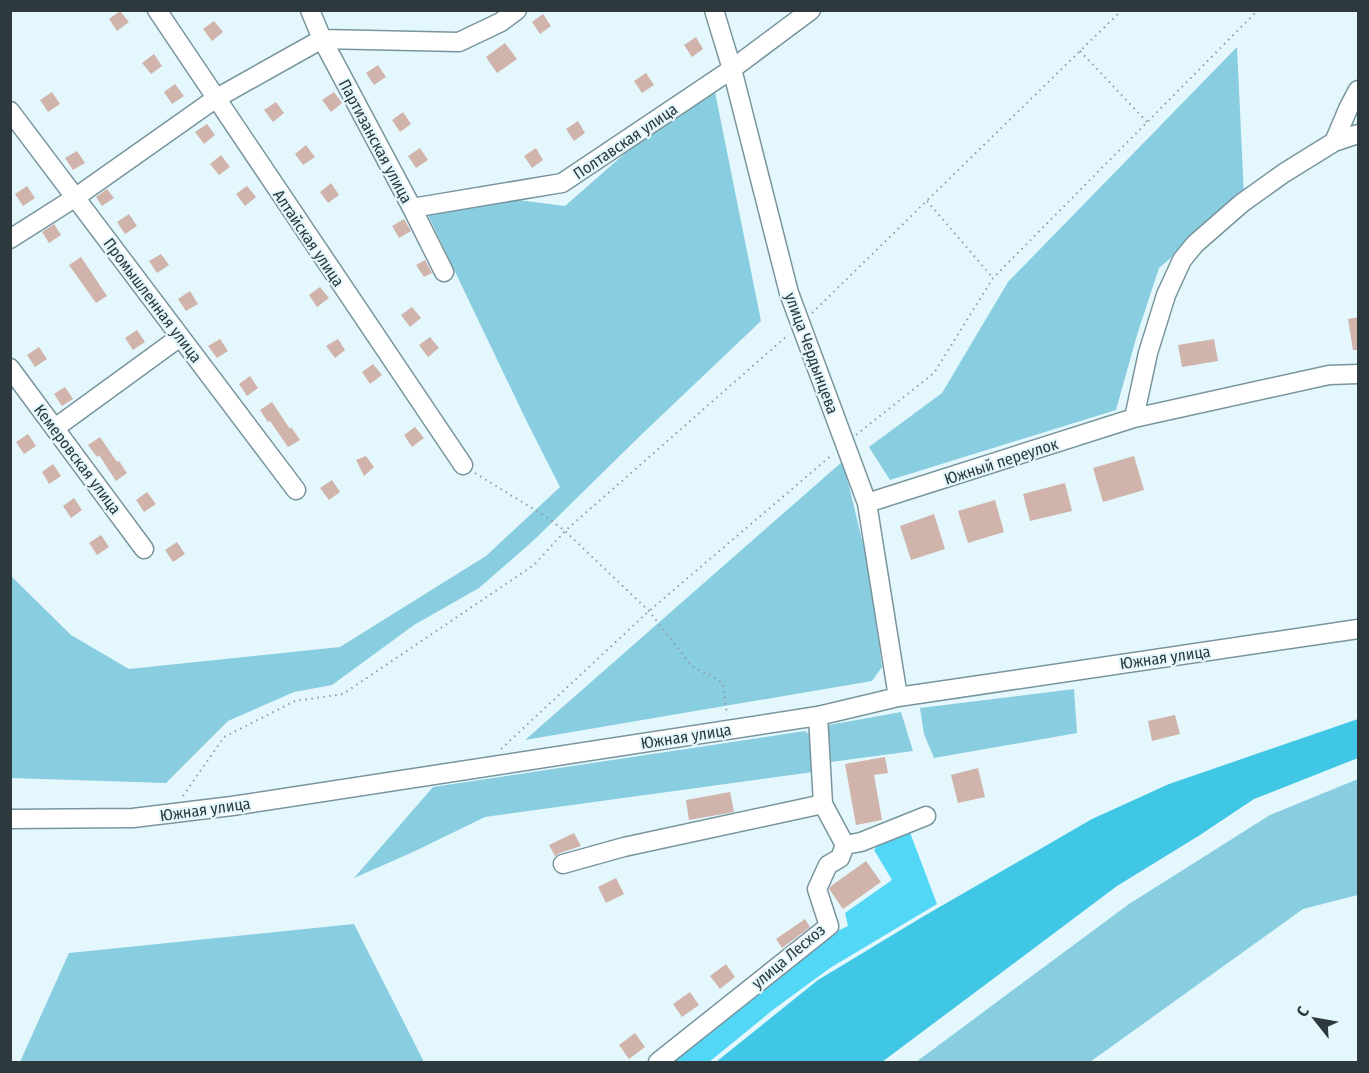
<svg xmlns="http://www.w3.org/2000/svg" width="1369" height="1073" viewBox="0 0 1369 1073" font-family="'Fira Sans Condensed',sans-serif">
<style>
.green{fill:#88cde0}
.forest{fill:#53d7f6}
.water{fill:#40c7e6}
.building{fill:#d0b4ac}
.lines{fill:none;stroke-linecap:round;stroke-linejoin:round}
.minor-casing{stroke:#78959e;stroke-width:21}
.path{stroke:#8e9da2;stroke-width:2;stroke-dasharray:1.5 4.5;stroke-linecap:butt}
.minor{stroke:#fff;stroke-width:18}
.labels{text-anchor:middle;stroke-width:4.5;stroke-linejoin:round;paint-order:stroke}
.street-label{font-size:16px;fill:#2d393d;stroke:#e4f7fd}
</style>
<rect width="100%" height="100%" fill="#e4f7fd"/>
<path class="green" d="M1237,47l7,149 -85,72 -22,67 -21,75 -226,70 -21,-33 73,-54 66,-111z
M712,77l49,244 -119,113 -108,106 -55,48 -65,37 -82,60 -38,7 -66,29 -62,62 -155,-5 -1,-203 61,60 58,34 211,-22 146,-91 74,-69 -33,-65 -101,-211 92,-11 47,6z
M843,461l26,108 13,98 -10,14 -347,59z
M1074,689l3,44 -143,25 -10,-24 -4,-26z
M901,712l12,39 -82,11 -5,-28 3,-9z
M805,731l6,5 2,36 -328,45 -72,35 -59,26 79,-91z
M1358,779v116l-55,14 -213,153h-174l213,-158 141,-89z
M354,924l70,138h-404l49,-109z"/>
<path class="forest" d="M909,830l28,74 -107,64 -56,41 -65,53h-41l161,-127 19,-9 -3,-13 47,-33 -18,-30 12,-14z"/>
<path class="water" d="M1358,719v39l-104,41 -54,36 -83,51 -235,176h-166l102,-82 106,-64 168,-97 77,-35z"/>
<path class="building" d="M120,11l9,11 -12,9 -8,-12z
M543,14l8,12 -11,8 -8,-12z
M214,21l9,11 -11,9 -9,-12z
M696,37l7,12 -11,8 -8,-12z
M505,43l12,16 -20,14 -11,-16z
M154,54l8,12 -11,8 -9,-11z
M378,65l8,12 -12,8 -8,-12z
M646,73l8,12 -12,8 -8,-12z
M175,84l9,12 -12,8 -8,-12z
M52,92l8,12 -12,8 -8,-12z
M334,92l8,11 -11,9 -9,-12z
M276,102l8,11 -11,9 -9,-12z
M403,112l8,12 -11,8 -8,-12z
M578,121l7,12 -11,8 -8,-12z
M207,124l8,11 -11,9 -9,-12z
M306,145l9,12 -12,8 -8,-11z
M420,148l8,12 -12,8 -8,-12z
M536,148l7,12 -11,8 -8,-12z
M77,151l8,12 -12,7 -8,-12z
M221,155l9,12 -11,8 -9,-11z
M331,183l8,12 -11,8 -8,-11z
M27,186l8,12 -12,8 -8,-12z
M247,186l9,11 -11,9 -9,-12z
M107,189l7,9 -12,8 -6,-9z
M129,214l8,12 -12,8 -8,-12z
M404,219l7,12 -12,7 -7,-12z
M54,224l7,11 -12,8 -7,-11z
M161,254l8,11 -12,8 -8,-12z
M81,257l26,39 -11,7 -27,-38z
M425,260l7,13 -8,4 -8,-12z
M320,287l9,11 -12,9 -8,-12z
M190,291l8,13 -12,7 -8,-12z
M412,307l9,11 -11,9 -9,-12z
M1359,317v33h-6l-5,-31z
M137,330l8,12 -12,8 -8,-12z
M430,337l9,11 -11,9 -9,-12z
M220,339l8,12 -11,7 -9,-12z
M338,339l7,11 -10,8 -9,-12z
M1214,339l4,22 -36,6 -4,-22z
M39,347l8,12 -12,8 -8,-12z
M373,364l9,11 -12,9 -8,-12z
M250,376l8,12 -11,8 -8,-12z
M65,387l8,12 -11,7 -8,-12z
M272,402l18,27 1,-2 9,13 -12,7 -18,-26 -2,1 -8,-12z
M415,427l9,11 -12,9 -8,-12z
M28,434l8,12 -12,8 -8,-12z
M100,437l17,25 2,-1 8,12 -11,8 -17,-26 -2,2 -9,-12z
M366,456l8,11 -10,9 -8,-16z
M1134,456l10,34 -41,12 -10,-34z
M53,464l8,12 -12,8 -7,-12z
M332,480l8,12 -11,8 -9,-12z
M1065,483l7,28 -42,10 -7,-27z
M147,492l9,12 -12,8 -8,-12z
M74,498l8,12 -11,8 -8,-12z
M995,500l9,32 -36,11 -10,-32z
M934,514l11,35 -34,11 -11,-34z
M101,535l8,12 -12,8 -8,-12z
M177,542l8,12 -12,8 -8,-12z
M1175,715l5,19 -28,7 -4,-20z
M885,757l3,16 -14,2 8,45 -26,5 -11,-61z
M978,768l7,29 -27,6 -7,-28z
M730,792l4,20 -45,8 -3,-20z
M574,833l7,13 -21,7 -5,3 -6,-11z
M866,861l15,21 -38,27 -14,-20 2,-3z
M616,878l8,16 -18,9 -8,-16z
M805,919l5,8 -28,21 -6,-9z
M726,964l9,13 -15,12 -10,-13z
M690,992l9,13 -17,12 -9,-13z
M635,1033l10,14 -16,12 -10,-14z"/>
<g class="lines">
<defs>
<path id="minor" d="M157,10l306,455
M310,10l12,29 90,169 32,64
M714,10l18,59 57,224 78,210 31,194
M10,111l286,379
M1334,142l14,-33 10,-19
M412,208l150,-25 170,-114 79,-59
M10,239l66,-42 139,-98 107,-60 137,3 42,-20 16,-12
M10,368l134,181
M1134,418l14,-65 18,-58 16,-35 13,-16 47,-41 42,-30 50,-31 24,-8
M55,428l125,-91
M867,503l267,-85 195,-43 29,-1
M10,819l123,-1 99,-12 586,-90 80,-19 460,-68
M845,845l16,-3 65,-26
M563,864l61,-17 199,-43
M658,1062l171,-136 -12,-37 11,-24 12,-7 5,-13 -22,-41 -5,-88"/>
</defs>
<use href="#minor" class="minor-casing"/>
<path class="path" d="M1080,51l67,71
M927,201l66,77
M812,313l310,-303
M856,435l78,-62 59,-95 265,-268
M475,473l73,45 17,13 84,80 42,54c10,8 23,10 32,19l4,31
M501,749l148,-138 184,-157
M183,796l41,-59 71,-36 48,-7 191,-129 31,-34 223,-196"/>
<use href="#minor" class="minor"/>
</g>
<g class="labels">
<g class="street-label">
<text transform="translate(376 141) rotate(62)" y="6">Партизанская улица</text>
<text transform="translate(625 141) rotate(-34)" y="6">Полтавская улица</text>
<text transform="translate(309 238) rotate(56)" y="6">Алтайская улица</text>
<text transform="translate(153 300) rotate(53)" y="6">Промышленная улица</text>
<text transform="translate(812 353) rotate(70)" y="6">улица Чердынцева</text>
<text transform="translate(78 459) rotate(53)" y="6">Кемеровская улица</text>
<text transform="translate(1001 461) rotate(-18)" y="6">Южный переулок</text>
<text transform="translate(1165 657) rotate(-8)" y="6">Южная улица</text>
<text transform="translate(686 736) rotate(-9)" y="6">Южная улица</text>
<text transform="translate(205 809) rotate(-8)" y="6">Южная улица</text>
<text transform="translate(788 956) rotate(-40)" y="6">улица Лесхоз</text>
</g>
</g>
<rect width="1369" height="1073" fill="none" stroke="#2d393d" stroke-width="24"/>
<g transform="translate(1315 1019) rotate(301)" stroke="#e4f7fd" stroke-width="4.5" paint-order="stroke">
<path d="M0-4.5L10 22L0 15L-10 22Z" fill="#2d393d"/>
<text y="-9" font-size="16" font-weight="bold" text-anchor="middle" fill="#2d393d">С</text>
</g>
</svg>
